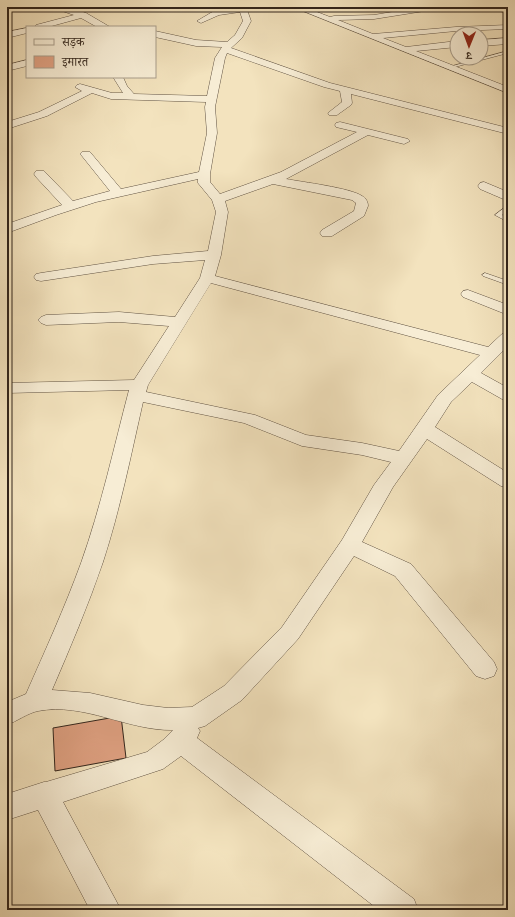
<svg xmlns="http://www.w3.org/2000/svg" width="515" height="917" viewBox="0 0 515 917" font-family="Alegreya,'Noto Serif Devanagari',serif">
<style>
.building{fill:#e0a182;stroke:#31241b}
.lines{fill:none;stroke-linecap:round;stroke-linejoin:round}
.service-casing{stroke:#625444;stroke-width:1}
.minor-casing{stroke:#625444;stroke-width:1}
.service{fill:#f7edd5;fill-rule:evenodd}
.minor{fill:#f7edd5;fill-rule:evenodd}
</style>
<rect width="100%" height="100%" fill="#f3e3be"/>
<filter id="stains"><feTurbulence type="fractalNoise" baseFrequency=".005" numOctaves="4"/><feColorMatrix values="0 0 0 0 .2 0 0 0 0 .09 0 0 0 0 .02 0 0 0 .5 -.17"/></filter>
<radialGradient id="worn" r=".72"><stop offset=".6" stop-color="#630" stop-opacity="0"/><stop offset="1" stop-color="#630" stop-opacity=".3"/></radialGradient>
<path class="building" d="M121,716l5,42 -71,13 -2,-43z"/>
<g class="lines">
<defs>
<path id="service" d="M508,51v2l-57,15 -2,-1z
M508,205v5l-6,5 6,3v4l-13,-7z
M485,273l23,8v4l-25,-9 -1,-1z"/>
<path id="minor" d="M33,7l-4,2 -22,3v-4z
M60,7h8l18,6 24,14h-13l-16,-9 -33,9h-13l1,-2 38,-10 -9,-3z
M238,7h8l5,14 -9,17 -11,10 99,35 178,45v6l-157,-40 1,9 -1,2 -14,10h-8l-1,-2 14,-11 -2,-11 -16,-4 -97,-34 -2,5 -10,49 2,26 -7,41v8l10,12 61,-22 76,-40 -21,-5 -1,-2 1,-2 4,-1 68,17 2,2 -6,3 -36,-9 -82,44c16,3 65,9 76,17 4,2 6,6 6,10l-4,10 -32,20h-10l-2,-3 2,-3 32,-19 2,-8 -4,-3 -79,-16 -48,17 3,11 -7,43 -6,21 273,71 14,-13 6,-2v14l-27,27 27,15v12l-6,-1 -30,-17 -21,20 -16,25 73,46v15l-7,-2 -74,-47 -34,48 -31,55 49,22 83,98 3,7 -3,7 -9,3 -9,-3 -81,-100 -41,-20 -56,83 -56,61 -37,26 -7,2 2,3 -3,7 217,161 4,11h-39l-198,-154 -18,13 -100,33 58,108h-31l-52,-100 -31,10v-26l37,-12h2l101,-30 16,-12 10,-10c-45,1 -89,-28 -135,-19 -10,2 -21,10 -31,14v-23l19,-8c19,-43 39,-87 55,-131 20,-56 33,-116 48,-173l-122,3v-10l127,-3 35,-54 -50,-4 -73,3 -5,-2 -3,-3 3,-3 5,-2 73,-3 56,5 25,-39 5,-18 -52,4 -112,17 -5,-1 -2,-3 2,-3 5,-1 112,-17 55,-5 8,-39 -4,-12 -14,-17v-4l-102,23 -40,13 -49,18v-9l55,-19 -26,-28 -2,-3 2,-3h8l29,30 37,-10 -28,-35 -2,-2 2,-2h8l31,37 78,-17 8,-39 -2,-26 1,-5 -95,-3 -19,-6 -45,23 -40,13v-7l32,-10 43,-21 -7,-4 2,-2 3,-1 32,9h11l-10,-16h10l4,9 7,8 73,2 8,-38 7,-11 -26,-1 -41,-9v-6l41,9 31,2 8,-7 8,-14 -3,-9 -21,3 -18,8 -4,-2 17,-10zM211,283l269,72 -42,40 -39,56 -37,-8 -56,-8 -51,-20 -109,-23 2,-7zM143,402l101,21 58,23 60,9 29,7 -17,23 -32,55 -60,87 -58,59 -32,21 -24,1 -25,-3 -53,-12 -38,-3c18,-42 36,-84 51,-128 17,-52 28,-107 40,-160z
M293,7h11l26,10 4,-1 40,-1 48,-8h19l-4,2 -63,10 -36,1 35,14 83,-7 52,-2v4l-52,2 -73,7 23,9 51,-6v6l-41,4 92,36v6z
M488,7l20,2v4l-19,-4z
M27,28v5l-20,5v-6z
M508,38v6l-27,2v-6z
M27,60v6l-20,5v-6z
M484,182l24,10v9l-28,-12 -2,-3 2,-3z
M468,290l40,15v10l-45,-18 -2,-3 2,-3z"/>
</defs>
<use href="#service" class="service-casing"/>
<use href="#minor" class="minor-casing"/>
<use href="#service" class="service"/>
<use href="#minor" class="minor"/>
</g>
<rect width="515" height="917" fill="none" stroke="#f3e3be" stroke-width="24"/>
<rect x="8" y="8" width="499" height="901" fill="none" stroke="#31241b" stroke-width="2"/>
<rect x="12" y="12" width="491" height="893" fill="none" stroke="#31241b"/>
<rect x="26" y="26" width="130" height="52" fill="#f7edd5" stroke="#a89d8b"/>
<rect x="34" y="39" width="20" height="6" fill="#f7edd5" stroke="#a89d8b"/>
<text x="62" y="46" font-size="12" fill="#31241b">सड़क</text>
<rect x="34" y="56" width="20" height="12" fill="#e0a182" stroke="#a89d8b"/>
<text x="62" y="66" font-size="12" fill="#31241b">इमारत</text>
<g transform="translate(469 46) rotate(181)"><circle r="19" fill="#f7edd5" stroke="#a89d8b"/>
<path d="M0-3L7 15L0 10L-7 15Z" fill="#8f2418"/>
<text y="-6" font-size="11" font-weight="bold" text-anchor="middle" fill="#31241b">उ</text>
</g>
<rect width="100%" height="100%" filter="url(#stains)"/>
<rect width="100%" height="100%" fill="url(#worn)"/>
</svg>
